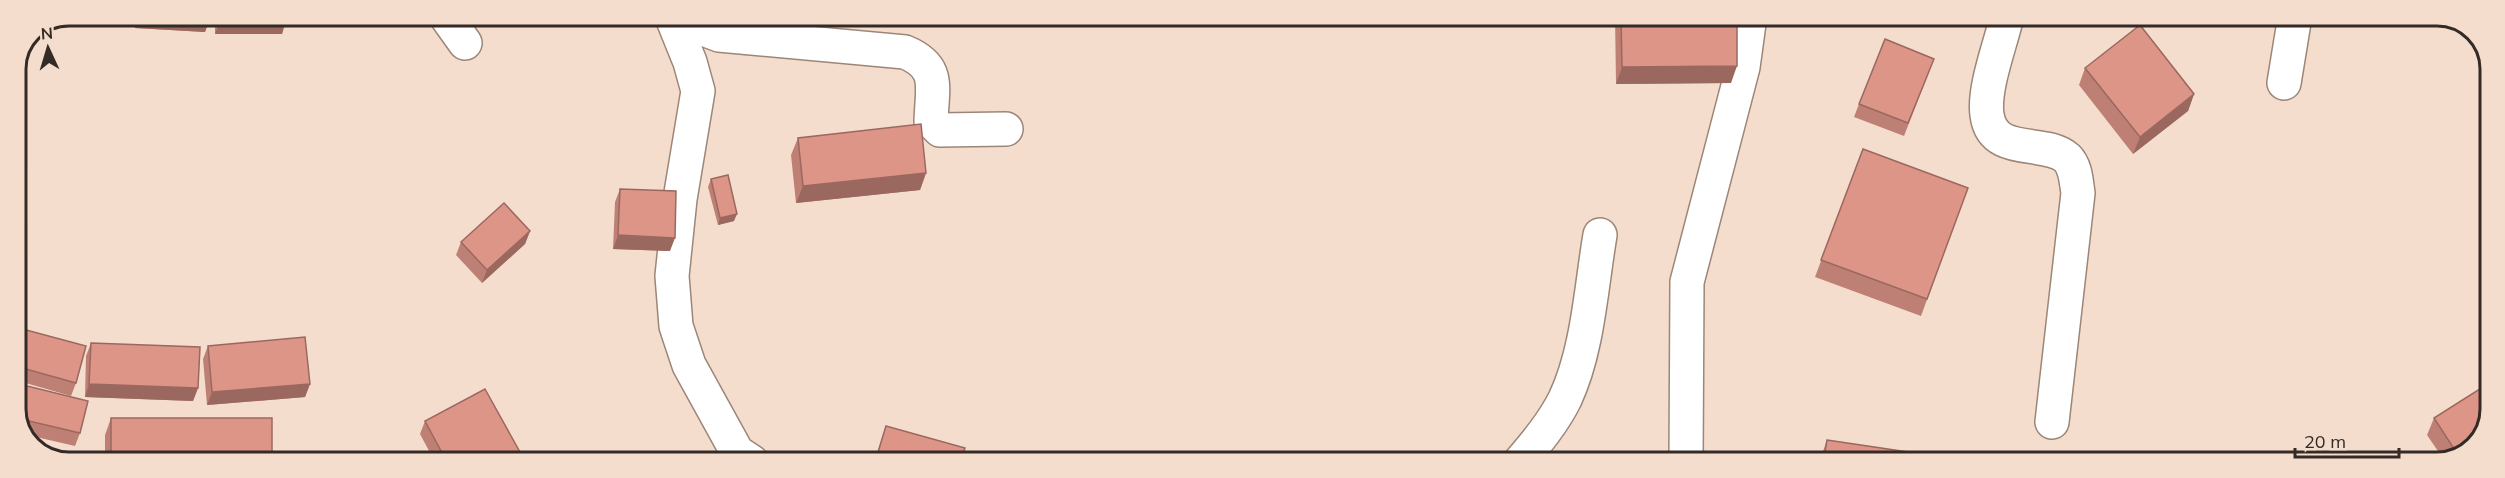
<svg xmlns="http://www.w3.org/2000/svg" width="2505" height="478" viewBox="0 0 2505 478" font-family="Mulish,sans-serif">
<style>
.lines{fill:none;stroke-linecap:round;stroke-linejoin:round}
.street-casing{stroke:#9b8678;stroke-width:36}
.street{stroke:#fff;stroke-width:33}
.wall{fill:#be8075}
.shaded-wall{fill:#9b685f}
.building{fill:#dd9588;stroke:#9b685f;stroke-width:1.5}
.rim{fill:none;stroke:#342b26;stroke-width:3}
</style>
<rect width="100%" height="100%" fill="#f5ddce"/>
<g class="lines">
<defs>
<path id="street" d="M445,15l20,28
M671,15l19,47 8,29 -18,108 -8,77 4,50 13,39 48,87 15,10
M2007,16c-6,27 -24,72 -20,99 6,43 58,23 80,43 9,9 9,23 11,35l-26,229
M672,17l47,18 186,17c36,15 27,35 26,69l9,9 66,-1
M2284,83l11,-67
M1519,463c17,-20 34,-40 46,-64 23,-49 26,-111 35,-164
M1686,463l1,-181 56,-215 7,-51"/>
</defs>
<use href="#street" class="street-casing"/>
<use href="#street" class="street"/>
</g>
<path class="wall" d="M136,15h74l-5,17 -70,-4z
M215,15h71l-4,19h-67z
M1615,16h122l-6,67 -115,1z
M2085,68l109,26 -6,17 -55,43 -54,-69z
M1929,72l-25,64 -50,-19 5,-13z
M798,138l128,35 -6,17 -124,13 -5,-48z
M1863,149l105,39 -47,128 -106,-39z
M711,179l23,42 -16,4 -10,-38z
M620,189l50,62 -57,-2 2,-47z
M530,231l-5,13 -43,39 -26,-28 5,-13z
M15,327l61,56 -5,13 -56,-16z
M91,343l107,45 -5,13 -108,-4 1,-41z
M208,346l102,38 -5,13 -98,8 -4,-46z
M15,416l65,17 -5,13 -52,-12z
M111,418l161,44h-167v-27z
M2434,418l38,32 -28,10 -17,-25z
M425,421l96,33 -3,8h-83l-15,-28z
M886,426l74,36h-86z
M1827,440l120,23h-127l1,-6z"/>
<path class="shaded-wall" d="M140,15l70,4 -5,13 -70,-4z
M220,21h66l-4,13h-67z
M1737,66l-6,17 -115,1 6,-17z
M2194,94l-6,17 -55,43 7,-17z
M926,173l-6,17 -124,13 7,-17z
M737,214l-3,7 -16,4 2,-7z
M530,231l-5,13 -43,39 5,-13z
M618,235l57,3 -5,13 -57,-2z
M89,384l109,4 -5,13 -108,-4z
M310,384l-5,13 -98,8 5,-13z
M521,454l-3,8h-13z"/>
<path class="building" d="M140,15h70v4z
M220,15h66v6h-66z
M1621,16h116v50l-115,1z
M2140,25l54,69 -54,43 -55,-69z
M1885,39l49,20 -26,64 -49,-19z
M921,124l5,49 -123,13 -5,-48z
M1863,149l105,39 -41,111 -106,-39z
M728,175l9,39 -17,4 -9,-39z
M620,189l56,2 -1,47 -57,-3z
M504,203l26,28 -43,39 -26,-28z
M15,327l71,19 -10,37 -61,-17z
M305,337l5,47 -98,8 -4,-46z
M91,343l109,4 -2,41 -109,-4z
M15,383l73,18 -8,32 -64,-15z
M2486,385l3,5v30l-17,30 -14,5 -24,-37z
M485,389l36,65 -16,8h-58l-22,-41z
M111,418h161v44h-161z
M886,426l79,22 -5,14h-85z
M1827,440l121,18 -1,5h-124z"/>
<path d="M0 0H2505V478H0ZM69 26H2437A43 43 0 0 1 2480 69V409A43 43 0 0 1 2437 452H69A43 43 0 0 1 26 409V69A43 43 0 0 1 69 26Z" fill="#f5ddce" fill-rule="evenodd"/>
<path class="rim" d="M69 26H2437A43 43 0 0 1 2480 69V409A43 43 0 0 1 2437 452H69A43 43 0 0 1 26 409V69A43 43 0 0 1 69 26Z"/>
<g transform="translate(48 48) rotate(356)" stroke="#f5ddce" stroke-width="4.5" paint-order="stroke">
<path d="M0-4.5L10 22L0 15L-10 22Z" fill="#342b26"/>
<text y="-9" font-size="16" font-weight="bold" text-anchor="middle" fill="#342b26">N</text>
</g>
<path d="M2295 448v9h104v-9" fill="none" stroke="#342b26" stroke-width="3"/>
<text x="2304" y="448" font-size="18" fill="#342b26" stroke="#f5ddce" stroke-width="4.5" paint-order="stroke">20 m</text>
</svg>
